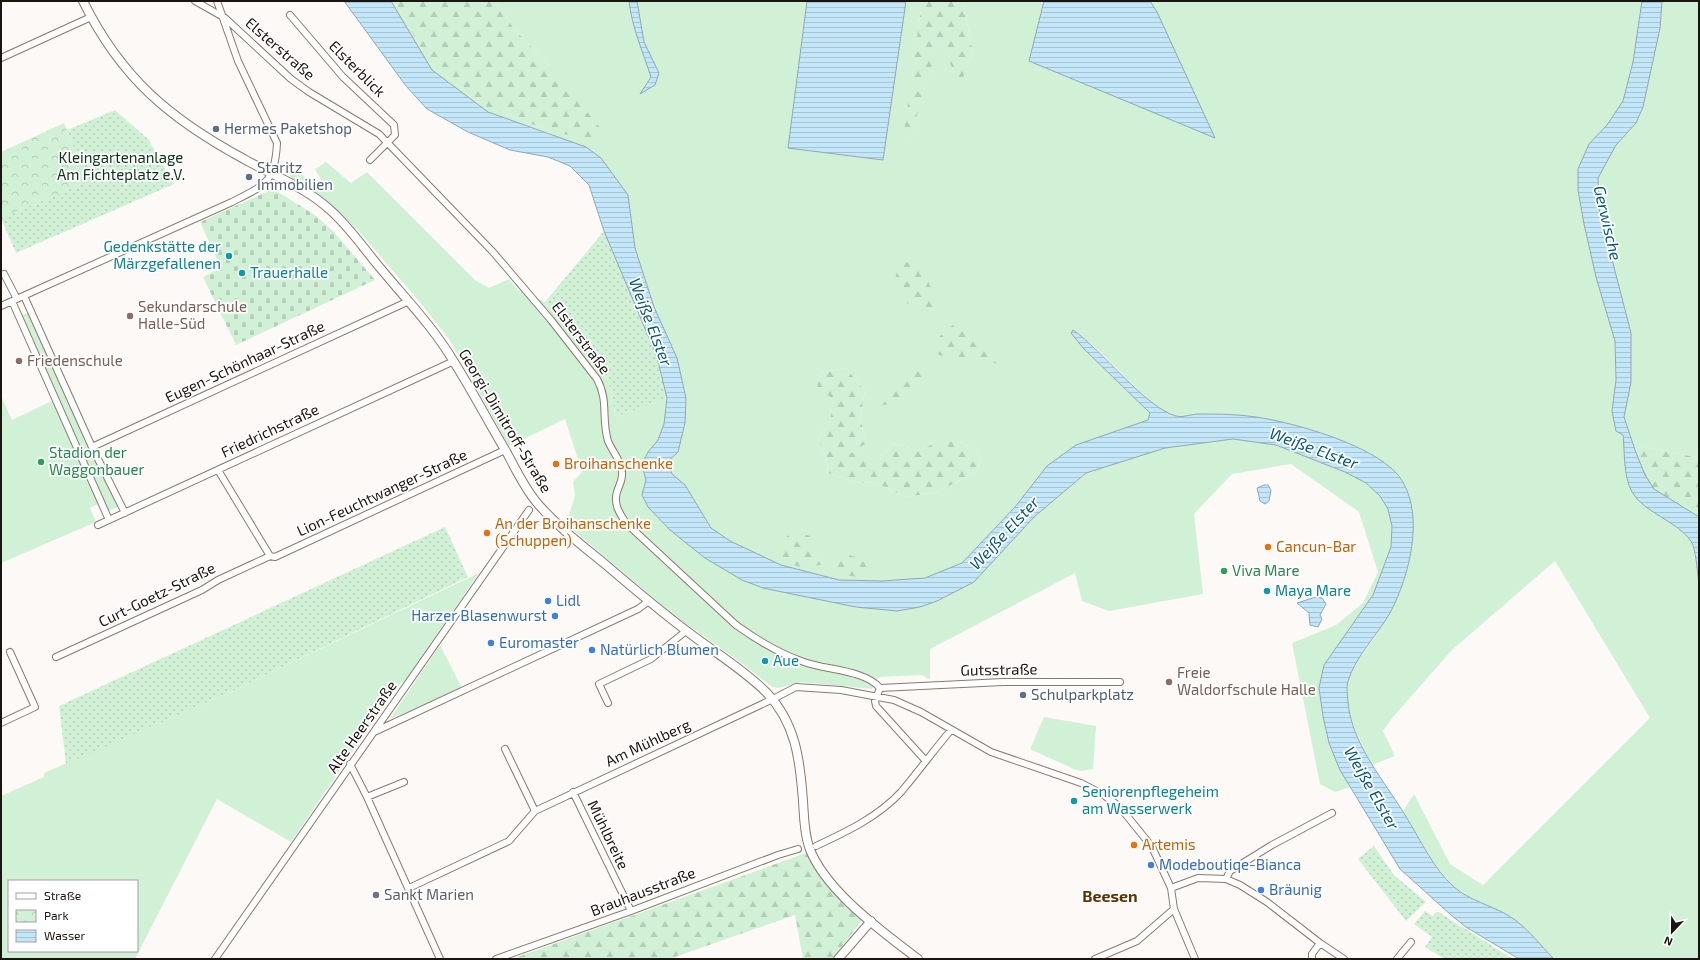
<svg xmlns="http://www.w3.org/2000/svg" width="1700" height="960" viewBox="0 0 1700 960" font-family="'Exo 2',sans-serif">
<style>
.grass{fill:#d0f1d6;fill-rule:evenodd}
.forest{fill:url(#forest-firs)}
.cemetery{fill:url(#cemetery-stones)}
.park{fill:url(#park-crowns)}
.garden{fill:url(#garden-dots)}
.water{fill:url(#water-rules);stroke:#91a7b3}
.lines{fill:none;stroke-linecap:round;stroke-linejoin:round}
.minor-casing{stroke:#8b796c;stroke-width:8}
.tertiary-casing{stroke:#8b796c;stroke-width:10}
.minor{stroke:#fff;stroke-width:6}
.tertiary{stroke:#fff;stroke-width:8}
.service-dot{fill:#5c6f8a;stroke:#fff;stroke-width:1.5}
.culture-dot{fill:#0f9aa8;stroke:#fff;stroke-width:1.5}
.education-dot{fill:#8d6e63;stroke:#fff;stroke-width:1.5}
.leisure-dot{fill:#2e9e5b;stroke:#fff;stroke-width:1.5}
.food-dot{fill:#e8710a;stroke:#fff;stroke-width:1.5}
.shop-dot{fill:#3f7fe0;stroke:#fff;stroke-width:1.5}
.worship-dot{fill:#6b7280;stroke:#fff;stroke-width:1.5}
.labels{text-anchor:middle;stroke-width:3.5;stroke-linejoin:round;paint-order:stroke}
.street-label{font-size:15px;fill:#1b140f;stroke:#fff}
.service-label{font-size:15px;fill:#4e5e75;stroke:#fff;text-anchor:start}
.park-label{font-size:15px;fill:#0c3218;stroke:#fff}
.culture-label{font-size:15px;fill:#0d838f;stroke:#fff;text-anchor:start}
.education-label{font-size:15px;fill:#785e54;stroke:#fff;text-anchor:start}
.leisure-label{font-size:15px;fill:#27864d;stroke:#fff;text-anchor:start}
.food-label{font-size:15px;fill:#c56008;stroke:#fff;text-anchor:start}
.shop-label{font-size:15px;fill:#366cbe;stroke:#fff;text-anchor:start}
.worship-label{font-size:15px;fill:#5b616d;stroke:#fff;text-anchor:start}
.water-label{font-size:16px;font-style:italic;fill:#095675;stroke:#fff}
.neighbourhood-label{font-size:16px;font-weight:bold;fill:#5b3603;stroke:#fff}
</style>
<defs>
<pattern id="forest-firs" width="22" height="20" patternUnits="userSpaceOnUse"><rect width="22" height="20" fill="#d0f1d6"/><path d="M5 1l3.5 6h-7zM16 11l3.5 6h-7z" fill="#b2ceb6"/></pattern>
<pattern id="cemetery-stones" width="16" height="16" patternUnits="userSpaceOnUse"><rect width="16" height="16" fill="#d0f1d6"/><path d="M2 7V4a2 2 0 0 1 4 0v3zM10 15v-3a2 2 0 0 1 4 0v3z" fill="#b2ceb6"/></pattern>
<pattern id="park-crowns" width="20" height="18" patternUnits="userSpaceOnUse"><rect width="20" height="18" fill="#d0f1d6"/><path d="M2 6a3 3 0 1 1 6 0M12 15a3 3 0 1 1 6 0" fill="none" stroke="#b2ceb6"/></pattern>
<pattern id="garden-dots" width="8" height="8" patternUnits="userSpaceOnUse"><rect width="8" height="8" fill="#d0f1d6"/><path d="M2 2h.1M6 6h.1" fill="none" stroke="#b2ceb6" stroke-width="1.8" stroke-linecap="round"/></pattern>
<pattern id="water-rules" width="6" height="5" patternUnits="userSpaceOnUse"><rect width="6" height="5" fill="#c3e6f9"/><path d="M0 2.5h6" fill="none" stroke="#a7c4d4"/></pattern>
</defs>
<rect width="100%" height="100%" fill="#fdf9f6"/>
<path class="grass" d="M391,1h3l37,64 55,42 59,22 4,-64 -35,-36 -18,-28h311l-19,146 95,13 23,-159h16l-17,132 5,5 29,-100 15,34 8,7 11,-26 -10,-52h679l-9,61 -10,39 -16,24 -18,19 -11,46 18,87 19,64 1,39 -4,31 38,98 26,16 16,17 7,41v376h-145l-44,-43 -38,-17 -19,-13 -20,-25 -30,-50 11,-17 36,70 33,21 167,-167 -95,-157 -103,89 -59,67 -10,14 12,25 -23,9c-12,-25 -28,-53 -24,-81 1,-15 21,-38 29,-50 18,-27 31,-57 35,-89 2,-20 2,-47 -9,-64 -24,-36 -114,-61 -156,-65 -15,-2 -32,-2 -48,-2 -7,0 -17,4 -24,2 -18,-7 -32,-22 -46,-35 -18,-18 -35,-37 -56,-51l11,19 66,64 -2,7 -72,25 -29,21 -32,41 -53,56 -37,15 -43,3 -43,-1 -58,-15 -51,-24 -19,-13 -26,-43 -13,-11 -5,-12 11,-10 7,-29 -31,-116 -19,-59 -7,-53 -79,-62 -61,-21 -56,-42zM846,368l19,23 -5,25 6,28 -16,8 19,8 14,-5 10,-12 26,8 17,-9h25l19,13 -2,15 -40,22 -33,5 -28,-14 -22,-1 -27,-9 -2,-18 -8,-16 12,-17 3,-24 -16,-11 3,-14zM777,551l39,1 6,11c-18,9 -33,2 -45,-12z
M1662,1h37v452l-4,4 -55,-11 -5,4 -11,-33 7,-35 -17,-113 -15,-60 -1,-31 18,-33 20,-22 7,-16 17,-79z
M326,162l25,21 16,-11 108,108 14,8 20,-9 9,11 27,12 62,74 9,41 51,-19 -3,26 -6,16 -10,12 -5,17 3,11 -4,15 6,12 94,73 21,8 24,5 69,14 41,4 23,-4 17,-6 37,-19 60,-65 52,-44 79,-25 68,-9 43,6 69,27 21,11 14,13 8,13 4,17 -1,21 -18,48 -19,29 -35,64 4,28 6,27 11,27 10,17 -15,5 -15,-8 -28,-141 44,-18 27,-22 15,-31 -19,-60 -68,-48 -59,10 -38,40 9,80 -94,17 -27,-10 -7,-28 -145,76v31l-8,-5 -43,2 -7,12 -71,-7 -23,6 -6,-1 -29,-23 -68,-48 -109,-92 9,-28 -2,-14 9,-10 -17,-53 -56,27 -60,-107 -31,-39 -61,-71 -24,-22 -44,-27 3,-12 25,18 4,-6 -6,-11z
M29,312l91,194 -14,6 -85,-196z
M1,396l11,24 42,-20 44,104 -8,4 6,14 -95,41z
M479,573l-74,108 -7,4 -107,157 -74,-43 -82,160h-134v-163l43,-19v-4l184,-80zM9,881h128v70h-128z
M440,645l22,43 -72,31z
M1044,717l52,9 -3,43 -11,2 -6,-1 -46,-21z"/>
<path class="forest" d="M394,1h102l18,28 35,36 52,64 -14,11 -42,-11 -59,-22 -55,-42z
M922,1h41l10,52 -11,27 -8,-8 -15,-33 -29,100 -6,-6z
M900,262l22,1 16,45 -12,5 -18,-9 -14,-22z
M954,324l23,8 24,32 -63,-9 2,-19z
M922,366l2,17 -18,17 -26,6c13,-25 17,-30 42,-40z
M846,368l19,23 -5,25 6,28 -16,8 19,7 14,-4 10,-12 26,8 17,-9h25l19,13 -2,15 -40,22 -33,5 -28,-14 -22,-1 -27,-9 -2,-18 -8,-16 12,-17 3,-23 -16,-12 3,-14z
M1640,446l55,11 4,-4v64l-45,-28 -9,-14 -10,-25z
M795,531l15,5 12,28c-20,7 -32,3 -45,-13l3,-10z
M842,553l18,5 11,11 -9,8 -24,-2 -12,-8 3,-8z
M806,853c16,28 33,46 57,66l-31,40h-29l-8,-44 -126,44h-157z"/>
<path class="cemetery" d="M273,189l42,26 19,17 41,48 -139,65 -33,-68 18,-9 -21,-46z"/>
<path class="park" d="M64,123l24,59 -87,36v-66z"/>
<path class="garden" d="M115,110l33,29 26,45 -158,69 -15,-35 86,-36 -20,-52z
M604,231l53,126 10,41 -51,19 -9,-41 -62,-74z
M445,527l23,50 -240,116 -162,71 -7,-58z
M1374,846l20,29 32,27 -20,19 -48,-62z
M1425,911l8,5 4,-5 76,48h-68l-20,-12 7,-10 -18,-13z"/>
<path class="water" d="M344,1h47l41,69 56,42 98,35 15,11 27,37 7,53 19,59 23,51 9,40 -1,25 -7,29 -11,10 5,12 13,11 26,43 19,13 51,24 58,15 43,1 43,-3 37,-15 53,-56 32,-41 29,-21 72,-25 2,-7 -66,-64 -13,-16 2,-3c29,20 73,78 103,86 6,2 16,-2 23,-2 16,0 33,0 49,2 39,4 135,30 155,66 21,37 6,94 -12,129 -13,24 -35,44 -43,70 -2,7 0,21 1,29 7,39 36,72 56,105 15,24 28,53 49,72 16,14 37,18 55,29 17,10 31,29 45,43h-35l-53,-32 -15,-12 -51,-46 -60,-99 -11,-27 -6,-27 -4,-28 5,-23 49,-70 18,-48 1,-21 -4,-17 -8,-13 -14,-13 -21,-11 -69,-27 -43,-6 -68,9 -79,25 -52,44 -60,65 -37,19 -17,6 -23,4 -41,-4 -69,-14 -24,-5 -21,-8 -37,-22 -19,-15 -17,-14 -21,-22 -6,-12 4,-15 -3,-11 1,-9 4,-8 10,-12 6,-16 3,-26 -10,-41 -53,-126 -15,-46 -19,-19 -22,-9 -38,-7 -42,-18 -41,-23 -21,-23z
M629,1h8l7,41 15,31 -4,12 -15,9 11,-17c-8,-25 -19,-49 -22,-76z
M807,1h99l-23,159 -95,-12z
M1044,1h106l7,11 58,126 -186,-77z
M1642,1h20l-2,27 -17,79 -7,16 -20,22 -18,33 1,31 32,124v49l-7,35 11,33 10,25 9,14 45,28v66c-2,-10 -3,-35 -8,-42 -15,-21 -47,-28 -59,-49 -9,-17 -7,-39 -9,-57l-7,-4 -4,-20 4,-31 -1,-39 -19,-64 -12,-53 -6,-34v-21l11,-25 18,-19 16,-24 10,-39z
M1264,485h4l3,5 -2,11 -4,3 -5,-3 -3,-13z
M1316,597l6,1 4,6 -6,11 2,4 -4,8 -8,-2 -1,-12 -12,-10z"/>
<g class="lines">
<defs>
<path id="minor" d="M195,1l30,17 66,61 18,13 70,42 114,118 58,68 46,59c12,22 4,39 11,62 4,10 13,19 14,31 1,8 -3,13 -5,20 -4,12 3,22 9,31l110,102c21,15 44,29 68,37 22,8 61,8 76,26l-5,13 1,5 49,54
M290,15l53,62 51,48 1,10 -25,25
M1,58l90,-41
M4,274l13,25
M24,296l68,151 33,66
M12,301l97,219
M1,306l231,-104c33,-17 43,-19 45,-59l-39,-82 -21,-60
M92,447l317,-146
M218,470l52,86
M98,525l356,-164
M270,556l5,1 230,-107
M56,657l146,-67 16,-10 52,-24
M880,688l123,-6h117
M608,703l-9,-19 52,-25 35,-28
M1,723l34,-16 -25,-55
M374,732l264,-123 11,-8
M505,749l30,62
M350,764l17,33 73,162
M573,792l58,119
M367,797l37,-15
M816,846c30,-14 62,-29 85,-54 17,-20 33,-42 50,-62
M1226,879l4,-8 42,-26 60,-32
M409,888l100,-47 26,-30 238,-112 23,-12 45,3 53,10 27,12 70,40 90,31 21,11 17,12 33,41 19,41 3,21 21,50
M1171,888l27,-10 28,1 14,6 27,17 53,41 24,16
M215,959l314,-449
M496,959l135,-48 147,-56 20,-6
M1095,959l42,-18 37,-32
M1312,959v-5l8,-11
M1397,959l14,-17"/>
<path id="tertiary" d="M83,1c38,77 87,118 161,158 28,16 61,28 85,50 20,17 35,40 52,60 25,30 53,59 73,93 19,30 35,61 53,91 9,17 18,36 31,51 20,23 45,42 68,61 27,23 54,46 82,67 26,20 55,37 78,60 30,31 34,68 37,109 1,15 1,31 6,46 16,44 73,84 109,112
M838,959l33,-38"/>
</defs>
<use href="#minor" class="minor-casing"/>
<use href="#tertiary" class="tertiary-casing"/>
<use href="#minor" class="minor"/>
<use href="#tertiary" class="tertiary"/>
</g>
<g class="service-dot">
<circle cx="216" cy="129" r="4"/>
<circle cx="249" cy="177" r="4"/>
<circle cx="1023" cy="695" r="4"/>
</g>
<g class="culture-dot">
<circle cx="229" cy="256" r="4"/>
<circle cx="242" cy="273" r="4"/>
<circle cx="1267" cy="591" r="4"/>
<circle cx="765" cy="661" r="4"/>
<circle cx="1074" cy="801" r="4"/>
</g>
<g class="education-dot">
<circle cx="130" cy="316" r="4"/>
<circle cx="19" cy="361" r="4"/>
<circle cx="1169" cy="682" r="4"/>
</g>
<g class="leisure-dot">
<circle cx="41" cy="462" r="4"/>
<circle cx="1224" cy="571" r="4"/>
</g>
<g class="food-dot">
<circle cx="556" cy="464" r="4"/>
<circle cx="487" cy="533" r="4"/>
<circle cx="1268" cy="547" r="4"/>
<circle cx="1134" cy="845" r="4"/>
</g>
<g class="shop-dot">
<circle cx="548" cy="601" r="4"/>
<circle cx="555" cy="616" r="4"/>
<circle cx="491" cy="643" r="4"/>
<circle cx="592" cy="650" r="4"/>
<circle cx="1151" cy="865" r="4"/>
<circle cx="1261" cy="890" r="4"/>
</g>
<circle class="worship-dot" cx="376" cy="895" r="4"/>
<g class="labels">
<g class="street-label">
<text transform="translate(280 49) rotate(41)" y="5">Elsterstraße</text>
<text transform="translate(357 69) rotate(45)" y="5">Elsterblick</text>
<text transform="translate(581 338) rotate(53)" y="5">Elsterstraße</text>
<text transform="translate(245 362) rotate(-25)" y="5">Eugen-Schönhaar-Straße</text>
<text transform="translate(505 421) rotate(59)" y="5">Georgi-Dimitroff-Straße</text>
<text transform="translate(270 431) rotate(-25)" y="5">Friedrichstraße</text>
<text transform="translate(382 493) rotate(-25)" y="5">Lion-Feuchtwanger-Straße</text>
<text transform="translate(157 595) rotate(-26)" y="5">Curt-Goetz-Straße</text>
<text transform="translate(999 670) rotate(-1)" y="5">Gutsstraße</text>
<text transform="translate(362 727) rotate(-55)" y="5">Alte Heerstraße</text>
<text transform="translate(648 743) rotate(-25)" y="5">Am Mühlberg</text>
<text transform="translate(608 835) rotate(64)" y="5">Mühlbreite</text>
<text transform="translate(643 892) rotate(-21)" y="5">Brauhausstraße</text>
</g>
<g class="service-label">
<text x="224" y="134">Hermes Paketshop</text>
<text x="257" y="173">Staritz<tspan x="257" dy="17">Immobilien</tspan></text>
<text x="1031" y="700">Schulparkplatz</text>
</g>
<g class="park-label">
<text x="121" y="163">Kleingartenanlage<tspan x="121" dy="17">Am Fichteplatz e.V.</tspan></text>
</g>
<g class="culture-label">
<text x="221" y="252" text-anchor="end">Gedenkstätte der<tspan x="221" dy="17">Märzgefallenen</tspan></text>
<text x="250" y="278">Trauerhalle</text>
<text x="1275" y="596">Maya Mare</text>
<text x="773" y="666">Aue</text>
<text x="1082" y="797">Seniorenpflegeheim<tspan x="1082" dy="17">am Wasserwerk</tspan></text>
</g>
<g class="education-label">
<text x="138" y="312">Sekundarschule<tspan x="138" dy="17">Halle-Süd</tspan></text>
<text x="27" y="366">Friedenschule</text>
<text x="1177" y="678">Freie<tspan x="1177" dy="17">Waldorfschule Halle</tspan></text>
</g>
<g class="leisure-label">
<text x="49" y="458">Stadion der<tspan x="49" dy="17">Waggonbauer</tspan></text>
<text x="1232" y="576">Viva Mare</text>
</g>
<g class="food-label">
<text x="564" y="469">Broihanschenke</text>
<text x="495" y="529">An der Broihanschenke<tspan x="495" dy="17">(Schuppen)</tspan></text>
<text x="1276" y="552">Cancun-Bar</text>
<text x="1142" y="850">Artemis</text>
</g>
<g class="shop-label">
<text x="556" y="606">Lidl</text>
<text x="547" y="621" text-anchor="end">Harzer Blasenwurst</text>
<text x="499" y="648">Euromaster</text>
<text x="600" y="655">Natürlich Blumen</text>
<text x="1159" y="870">Modeboutiqe-Bianca</text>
<text x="1269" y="895">Bräunig</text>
</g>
<g class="worship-label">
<text x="384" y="900">Sankt Marien</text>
</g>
<g class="water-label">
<text transform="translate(1608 223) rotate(77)" y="6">Gerwische</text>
<text transform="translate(651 322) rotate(69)" y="6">Weiße Elster</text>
<text transform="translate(1314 448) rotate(20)" y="6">Weiße Elster</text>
<text transform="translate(1004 533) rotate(-47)" y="6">Weiße Elster</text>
<text transform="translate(1372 788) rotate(60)" y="6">Weiße Elster</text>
</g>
<g class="neighbourhood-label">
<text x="1110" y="902">Beesen</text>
</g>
</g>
<rect width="1700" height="960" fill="none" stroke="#1b140f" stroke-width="4"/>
<rect x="8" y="880" width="130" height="72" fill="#ffffff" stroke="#a4a19f"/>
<rect x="16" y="893" width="20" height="6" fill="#ffffff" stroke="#a4a19f"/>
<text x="44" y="900" font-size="12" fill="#1b140f">Straße</text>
<rect x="16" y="910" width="20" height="12" fill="url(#park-crowns)" stroke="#a4a19f"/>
<text x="44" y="920" font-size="12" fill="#1b140f">Park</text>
<rect x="16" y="930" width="20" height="12" fill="url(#water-rules)" stroke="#a4a19f"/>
<text x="44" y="940" font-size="12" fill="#1b140f">Wasser</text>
<g transform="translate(1672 932) rotate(202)" stroke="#ffffff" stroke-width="3" paint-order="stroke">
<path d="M0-3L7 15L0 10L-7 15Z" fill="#1b140f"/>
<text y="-6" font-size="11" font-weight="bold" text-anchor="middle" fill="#1b140f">N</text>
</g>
</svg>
